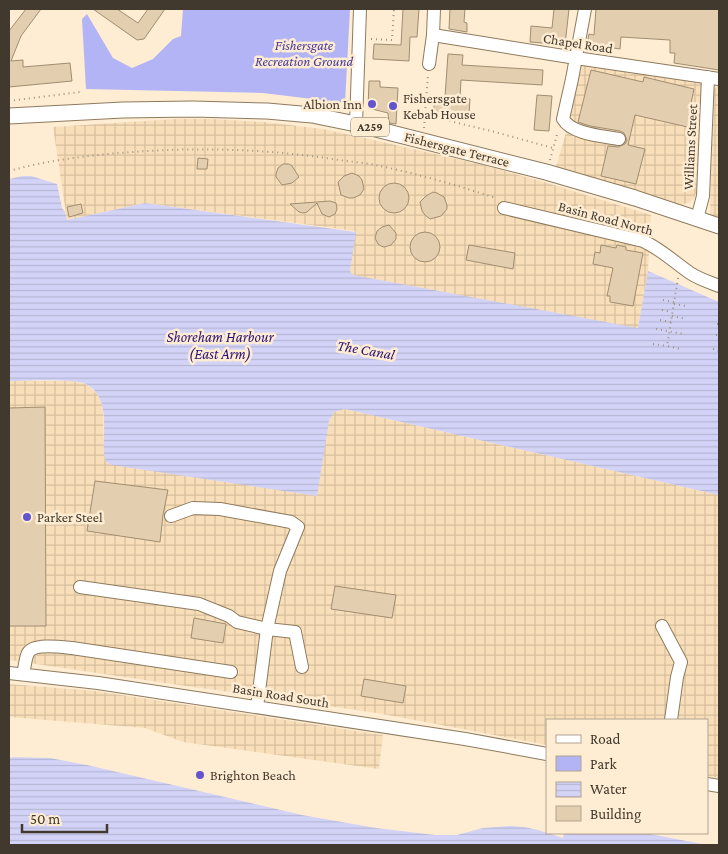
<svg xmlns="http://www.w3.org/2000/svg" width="728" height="854" viewBox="0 0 728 854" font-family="'Crimson Pro',serif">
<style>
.industrial{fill:url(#industrial-grid)}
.green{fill:#b3b4f5}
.water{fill:url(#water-rules)}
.building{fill:#e3ceaf;stroke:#a18d70}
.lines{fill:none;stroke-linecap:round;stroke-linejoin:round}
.minor-casing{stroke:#8e7b5e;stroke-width:14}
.major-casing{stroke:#8e7b5e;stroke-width:17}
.path{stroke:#9e917f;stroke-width:2;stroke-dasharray:1 4;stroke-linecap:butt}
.minor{stroke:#fff;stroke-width:12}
.major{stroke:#fff;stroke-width:15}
.poi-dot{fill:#6254cd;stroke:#feecd3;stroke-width:2}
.labels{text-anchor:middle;stroke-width:5;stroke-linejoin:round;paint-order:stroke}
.shield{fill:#feecd3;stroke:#7a6f5f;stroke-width:1}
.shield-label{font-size:12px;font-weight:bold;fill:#41392d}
.street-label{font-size:14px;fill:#41392d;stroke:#feecd3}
.park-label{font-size:14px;font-style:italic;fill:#463a9c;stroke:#feecd3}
.poi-label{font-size:14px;fill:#41392d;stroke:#feecd3;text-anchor:start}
.water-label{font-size:15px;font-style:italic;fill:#2b1376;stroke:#feecd3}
</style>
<defs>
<pattern id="industrial-grid" width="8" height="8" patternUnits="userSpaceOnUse" patternTransform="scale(1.25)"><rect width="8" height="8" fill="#f9dfb9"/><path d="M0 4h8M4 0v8" fill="none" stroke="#d7c09f"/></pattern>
<pattern id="water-rules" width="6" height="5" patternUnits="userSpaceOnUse" patternTransform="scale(1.25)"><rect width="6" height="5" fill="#d2d3f7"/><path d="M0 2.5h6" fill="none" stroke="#b6b6d4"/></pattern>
</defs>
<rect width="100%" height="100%" fill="#feecd3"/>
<path class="industrial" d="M582,62l120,19v13l-5,97 -3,7 -5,5 -10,2 -124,-35 13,-44z
M719,84v136l-9,-3 1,-71 2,-56z
M176,119h36l52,3 59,7 51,11 109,25 61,17 107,33 -3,56 -10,58 -285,-54 -3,-4 5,-40 -210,-28 -78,17 -14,-93z
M9,381h64l12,3 5,3 9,9 4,12 1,45 2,9 6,3 216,-40 3,-9 3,-4 11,-3 374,86v283l-12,-2v-56h-160v25l-170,-32 -219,-31 -149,-22z
M9,684l86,7 288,44 -4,34 -196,-27 -38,-14 -136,-11z"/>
<path class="green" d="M183,9h167l-5,94 -82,-10 -177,-4 -4,-70 5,-5 26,44 19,10 21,-9 20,-20 8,-3z"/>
<path class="water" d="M23,176h8l26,8 5,24 3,4 2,8 78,-17 211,29 -6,39 3,4 285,53 10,-57 71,31v193l-374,-86 -11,3 -5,9 -12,75 -205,-31 -6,-3 -2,-7c-1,-15 2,-35 -2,-50 -2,-9 -8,-17 -16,-21 -14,-6 -60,-3 -77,-3v-202z
M14,757l36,1 37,7 215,50 74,13 59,7h22l26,-7 27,-2 14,1 14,3 25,8 1,-5h81l62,12h-698v-87z"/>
<path class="building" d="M26,9h15l-20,27 -10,25 12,-1v7l47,-4 2,18 -63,6v-56z
M93,9h24l21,14 10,-14h17l-21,30 -7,1z
M403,9h16l-2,28h-7l-1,24 -36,-2 1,-15 27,1z
M450,9h15l-1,13 3,1v9l-18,-3z
M554,9h15l-4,36 -35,-3 1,-16 21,2z
M596,9h123v61l-45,-7 1,-10h-5v-13l-49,-3 -1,12 -33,-5 2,-10 5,1z
M448,54l15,1 -1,10 81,5 -1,15 -81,-5 -1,18 10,1 -1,15 -35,-2v-15h11z
M591,70l52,12 1,-5 50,12 -4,19 6,1 -4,19 -57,-13 -7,30 17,4 -9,35 -35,-8 7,-30 10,1 7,-3 2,-4 -3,-7 -4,-2 -30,-5 -12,-4z
M369,81h11v6l18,1 -2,36 -7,-1 -1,-10 -20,-5z
M537,95l15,1 -3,35 -15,-1z
M198,158l10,1 -1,10h-10z
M283,164h6l3,2 7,11 -7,6 -10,2 -6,-8v-3l2,-6z
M352,173l7,3 3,4 2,9 -4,6 -7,3h-4l-8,-3 -3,-13 6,-6z
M379 198a15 15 0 1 1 30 0a15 15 0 1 1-30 0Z
M433,192l4,1 7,4 3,8v4l-6,7 -11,3 -5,-4 -3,-4 -2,-9 6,-6z
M330,201l6,2 1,6 -2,5 -6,3 -7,-3 -5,-11 -10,9 -4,1 -4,-1 -9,-8z
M81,204l2,9 -14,4 -2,-10z
M389,225l7,8v6l-5,6 -7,2 -3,-1 -3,-2 -3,-6 2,-7 5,-4z
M410 247a15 15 0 1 1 30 0a15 15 0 1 1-30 0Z
M469,245l46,8 -2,16 -47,-9z
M601,245l15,3 1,-3 9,2v3l17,3 -10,53 -23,-4v-6h-3l6,-28 -20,-4 2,-12 5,1z
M45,407l1,219h-37v-218z
M95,481l73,9 -5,25 -3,27 -73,-11z
M335,586l61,9 -4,23 -61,-9z
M194,618l32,6 -3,19 -32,-5z
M364,679l42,7 -3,17 -42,-7z"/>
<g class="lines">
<defs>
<path id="minor" d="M585,9l-13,70 -9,40c8,15 40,17 56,20
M433,35l143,23 143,21
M429,64l4,-29 1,-26
M356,124l4,-115
M504,208l139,33c18,8 31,21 47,32 9,6 19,9 29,13
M697,219l6,-23 5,-119
M171,516l22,-8 27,1 71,13 7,5 -18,44 -13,58 -10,78
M80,587l119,17 30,12 8,6 30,7 28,3 7,35
M662,626l19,36 -4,15 -6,43
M9,673l89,10 367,56 82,15
M23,674c2,-7 2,-15 5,-21 5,-10 34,-6 44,-5l159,24
M707,784l12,2"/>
<path id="major" d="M9,116l114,-6 70,-1 74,2 45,4 44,9 190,48 89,26 84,28"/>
</defs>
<use href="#minor" class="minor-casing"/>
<use href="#major" class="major-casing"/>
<path class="path" d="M371,39l21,1 2,-31
M9,101l71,-9
M425,115l70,17 58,16
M424,128l4,-53
M550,160l8,-29
M9,171c39,-11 82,-16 123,-19 69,-5 138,-3 207,8 14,2 28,3 41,6 38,8 76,19 113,31l2,2
M678,278l-11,68 14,3
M663,300l11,2
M674,304l12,2
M662,310l9,2
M672,316l14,3
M660,320l11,2
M717,324h2
M656,329l28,5
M716,335h3
M653,344l14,2
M713,349l6,2"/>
<use href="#minor" class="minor"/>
<use href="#major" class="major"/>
</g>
<g class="poi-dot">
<circle cx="372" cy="104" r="5"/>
<circle cx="393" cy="106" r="5"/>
<circle cx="27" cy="517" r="5"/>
<circle cx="200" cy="775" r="5"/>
</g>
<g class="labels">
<rect class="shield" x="351" y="117.5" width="38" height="19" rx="4"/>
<g class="shield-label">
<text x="370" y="131">A259</text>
</g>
<g class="street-label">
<text transform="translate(578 43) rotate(9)" y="5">Chapel Road</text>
<text transform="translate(690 147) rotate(-87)" y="5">Williams Street</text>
<text transform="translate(457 149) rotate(14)" y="5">Fishersgate Terrace</text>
<text transform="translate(606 218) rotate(15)" y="5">Basin Road North</text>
<text transform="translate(281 695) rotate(9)" y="5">Basin Road South</text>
</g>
<g class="park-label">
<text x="304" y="50">Fishersgate<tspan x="304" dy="16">Recreation Ground</tspan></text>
</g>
<g class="poi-label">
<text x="403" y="103">Fishersgate<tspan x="403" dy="16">Kebab House</tspan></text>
<text x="362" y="109" text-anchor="end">Albion Inn</text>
<text x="37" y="522">Parker Steel</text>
<text x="210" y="780">Brighton Beach</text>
</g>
<g class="water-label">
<text x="220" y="342">Shoreham Harbour<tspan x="220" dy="17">(East Arm)</tspan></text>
<text transform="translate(366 350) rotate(10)" y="5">The Canal</text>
</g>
</g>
<rect width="728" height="854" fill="none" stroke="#41392d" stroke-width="20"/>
<rect x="546" y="719" width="162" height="115" fill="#feecd3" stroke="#b2a491"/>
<rect x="556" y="735" width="25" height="8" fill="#ffffff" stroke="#b2a491"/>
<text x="590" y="744" font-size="15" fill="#41392d">Road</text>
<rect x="556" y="756" width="25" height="15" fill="#b3b4f5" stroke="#b2a491"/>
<text x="590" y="769" font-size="15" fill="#41392d">Park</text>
<rect x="556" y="782" width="25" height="15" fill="url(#water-rules)" stroke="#b2a491"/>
<text x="590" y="794" font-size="15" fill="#41392d">Water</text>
<rect x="556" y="806" width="25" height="15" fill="#e3ceaf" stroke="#b2a491"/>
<text x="590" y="819" font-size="15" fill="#41392d">Building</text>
<path d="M22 824v8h85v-8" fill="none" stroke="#41392d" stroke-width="2.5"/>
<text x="30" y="824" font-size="15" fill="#41392d" stroke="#feecd3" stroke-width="4" paint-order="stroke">50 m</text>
</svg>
